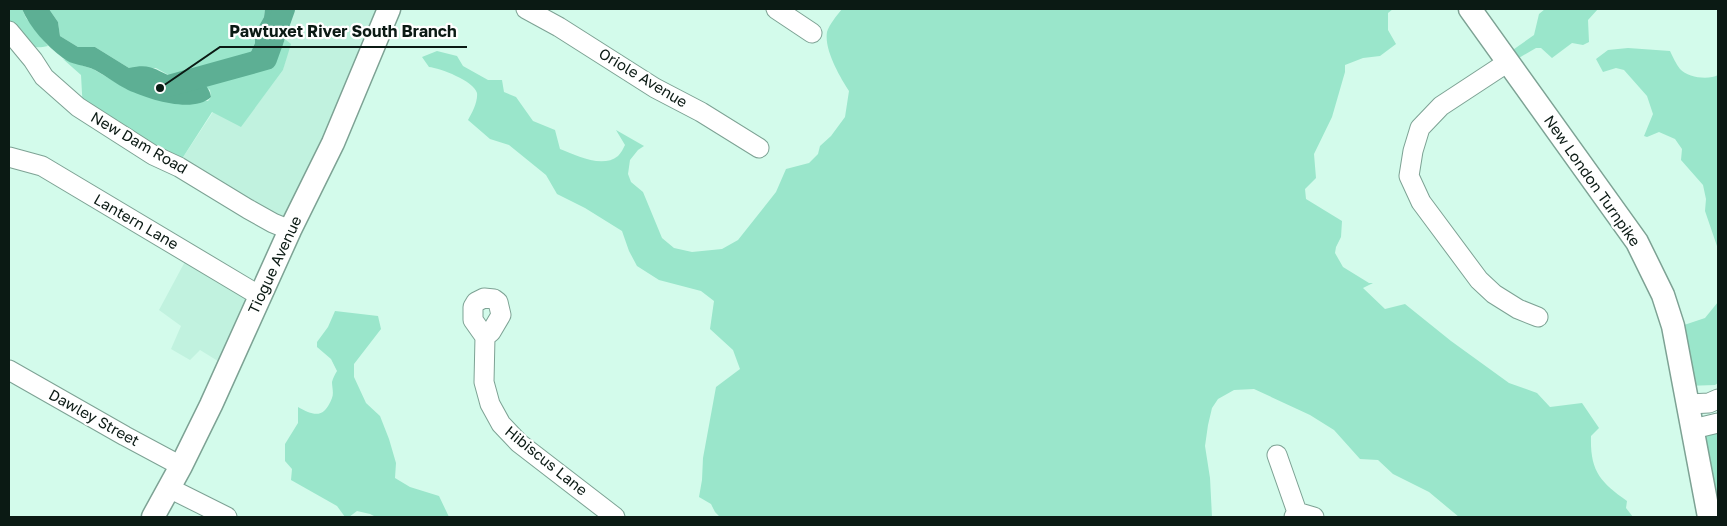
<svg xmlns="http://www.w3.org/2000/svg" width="1727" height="526" viewBox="0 0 1727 526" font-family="'Golos Text',sans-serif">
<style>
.built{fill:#c1f2df}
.green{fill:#9ae6cb}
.water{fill:#5daf94}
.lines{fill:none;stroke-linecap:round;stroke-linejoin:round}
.river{stroke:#5daf94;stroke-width:22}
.minor-casing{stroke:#7da294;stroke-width:21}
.major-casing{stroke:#7da294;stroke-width:25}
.minor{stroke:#fff;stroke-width:19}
.major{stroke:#fff;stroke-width:22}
.labels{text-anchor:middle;stroke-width:4.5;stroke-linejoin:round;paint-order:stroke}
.street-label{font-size:15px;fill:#0b1a14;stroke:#fff}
.leader{fill:none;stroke:#0b1a14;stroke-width:2}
.callout-dot{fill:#0b1a14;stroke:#fff;stroke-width:2}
.callout-label{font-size:16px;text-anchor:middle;font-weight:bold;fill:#0b1a14;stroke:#fff;stroke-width:4.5;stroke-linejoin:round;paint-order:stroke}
</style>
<rect width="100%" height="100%" fill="#d3fbeb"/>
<path class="built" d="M294,9h93l-98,220 -111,-64 35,-53 28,14 42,-56 7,-26 -5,-6z
M188,256l69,39 -31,71 -26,-16 -10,10 -19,-11 10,-23 -22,-16z"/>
<path class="green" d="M9,9h13l4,9 22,28c-17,4 -28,-2 -39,-13z
M49,9h216l-1,8 -9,16v10l-5,11 32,-8 3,-7 6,5 -8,26 -42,57 -29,-15 -34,53 -95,-54 -2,-36 -18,-16 30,10 34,20 81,12 3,-4 -1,-7 -10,-8 -26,-4 -18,-10h-27l-34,-21h-17l-18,-11 -2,-14z
M842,9h551l-5,4v17l8,14 -16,12 -17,2 -18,7v7l-13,45 -18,37 2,24 -11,11 1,10 36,22 -1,16 -5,10 -1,6 8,14 26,16h4l-10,5 22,21 20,-5 46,37 58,42 28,10 13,14 32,-4 17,25 -8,8c-1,35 9,46 36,65l-1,7 7,9h-174l-30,-25 -36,-18 -15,-14 -18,-1 -26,-29 -24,-15 -56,-26 -20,1 -16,9 -6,9 -4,17 -3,21 5,32 2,39h-492l-5,-5 -4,-8 -12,-7 3,-17 1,-22 13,-71 24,-18 -7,-19 -23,-21 4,-28 -13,-10 -42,-11 -22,-14 -8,-15 -7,-20 -37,-23 -28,-14 -11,-19 -37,-30 -19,-6 -22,-19c4,-7 10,-18 9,-27 -3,-12 -37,-25 -48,-26l-7,-10 15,-6 20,5 6,10 25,14h14l2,12 12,5 17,24 22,9 5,19c16,6 42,20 58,7 3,-3 5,-7 7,-11l-9,-15 28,16 -6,4 -8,10 -2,14 3,8 12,10 19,46 12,10 18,4 30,-3 16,-9 38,-48 10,-23 23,-6 9,-9 2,-8 11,-10 14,-19 4,-26c-9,-14 -25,-41 -22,-59 2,-7 10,-17 15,-23z
M1545,9h53l-10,11 1,22 -6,3 -11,-2 -20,15 -11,-10h-5l-24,14 -5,-8 27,-19 5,-21z
M1628,48l42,3c3,6 6,13 10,18 8,9 29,11 38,6v174l-13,-38 1,-12 -3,-14 -22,-25 1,-11 -7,-10 -16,-7 -12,5 -3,-1 9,-22 -6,-18 -23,-26 -8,-2 -13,4 -7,-13 12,-9z
M1718,302v81l-3,2 -29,1 -15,-65 13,4 21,-7z
M335,311l43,5 3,13 -27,35v13l12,26 14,13 9,23 7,24 -1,15 15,9 29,9 10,21h-73l-6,-3 -13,-3 -8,6h-4l-8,-11 -46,-26 1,-11 -7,-8v-17l13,-21v-16c16,9 26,12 34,-9 2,-5 0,-11 0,-16 1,-4 3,-8 5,-11l-6,-12 -14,-12v-5l11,-15z
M1718,421v96l-20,-90z"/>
<path class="water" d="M22,9h27l9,13 2,14 18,11h17l34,21c23,-5 25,2 44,9 9,3 20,1 28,5 6,3 9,9 10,15 -18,17 -63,2 -83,-7 -12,-6 -22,-14 -33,-20 -10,-5 -24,-5 -32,-12 -16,-12 -33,-30 -41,-49z
M265,9h29l-12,37 -18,19h-10l-4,-11 5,-11v-10l9,-16z"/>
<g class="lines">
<path class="river" d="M161,88l105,-29 18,-50"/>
<defs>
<path id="minor" d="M526,9l33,18 96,61 46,24 58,36
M776,9l36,24
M9,31l24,29 11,17 34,30 75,48 26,12 69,42 25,14 17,7
M1508,62l-67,44 -21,22 -7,23 -4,25 12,26 58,78 15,14 24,15 20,8
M9,157l33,9 218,130
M485,337l6,-5 10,-17 -3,-13 -4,-3 -10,-1 -8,4 -3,5v13l12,17 -1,45 6,22 11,20 18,19 96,74
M9,370l116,66 56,30
M1689,404l20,-1 9,-4
M1693,429l25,-6
M1277,455l20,57
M169,488l58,29
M1294,517l3,-5 17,5"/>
<path id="major" d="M1470,9l167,233 26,53 10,31 36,191
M153,517l28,-51 30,-61 79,-175 43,-87 56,-134"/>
</defs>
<use href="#minor" class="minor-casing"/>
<use href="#major" class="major-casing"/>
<use href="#minor" class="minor"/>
<use href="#major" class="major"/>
</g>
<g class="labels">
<g class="street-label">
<text transform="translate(643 78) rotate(31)" y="5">Oriole Avenue</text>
<text transform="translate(139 143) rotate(30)" y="5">New Dam Road</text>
<text transform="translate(1592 181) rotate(55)" y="5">New London Turnpike</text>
<text transform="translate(136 222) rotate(30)" y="5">Lantern Lane</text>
<text transform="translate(275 265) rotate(-65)" y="5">Tiogue Avenue</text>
<text transform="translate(94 418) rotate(29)" y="5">Dawley Street</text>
<text transform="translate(546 461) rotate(39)" y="5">Hibiscus Lane</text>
</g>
</g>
<path class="leader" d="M160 88L220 47H467"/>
<circle class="callout-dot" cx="160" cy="88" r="5"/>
<g class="callout-label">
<text x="343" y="37">Pawtuxet River South Branch</text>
</g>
<rect width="1727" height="526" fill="none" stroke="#0b1a14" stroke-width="20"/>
</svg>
